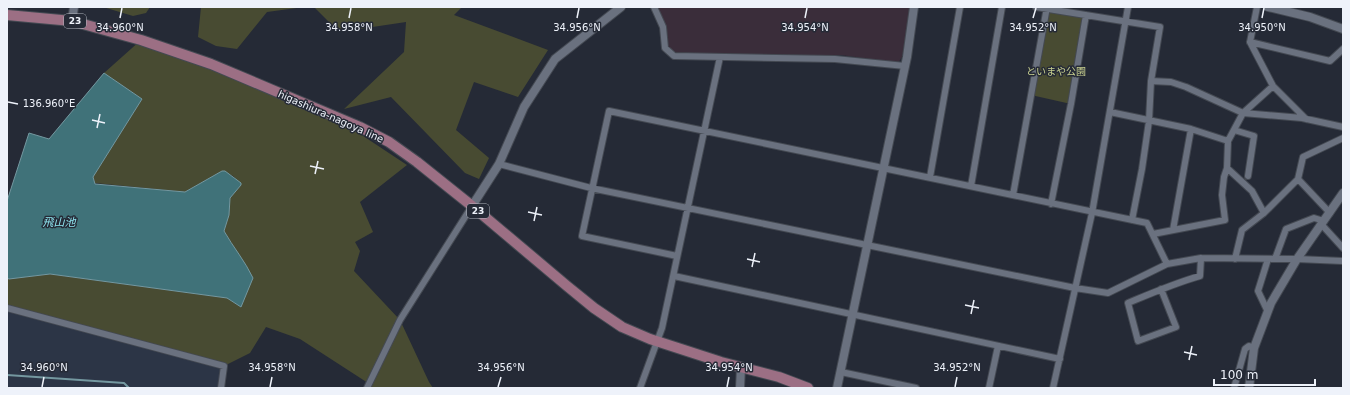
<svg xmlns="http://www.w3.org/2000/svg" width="1350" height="395" viewBox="0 0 1350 395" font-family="'DejaVu Sans','Noto Sans JP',sans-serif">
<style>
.built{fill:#2c3546}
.education{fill:#3a2d3a}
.green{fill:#484b32}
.water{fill:#407279;stroke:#7498a0}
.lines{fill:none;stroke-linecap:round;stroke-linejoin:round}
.stream{stroke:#7498a0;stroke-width:2}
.minor-casing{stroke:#444952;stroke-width:8}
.tertiary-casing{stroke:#444952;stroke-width:10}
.primary-casing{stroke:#444952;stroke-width:12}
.minor{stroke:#6a717f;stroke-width:6}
.tertiary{stroke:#6a717f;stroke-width:8}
.primary{stroke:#9c6f84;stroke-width:10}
.ticks{fill:none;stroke:#eef2fa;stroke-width:1.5}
.labels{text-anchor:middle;stroke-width:3;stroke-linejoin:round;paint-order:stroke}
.shield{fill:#252a36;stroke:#b2b6bf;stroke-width:1}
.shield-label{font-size:9px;font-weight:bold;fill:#eef2fa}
.park-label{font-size:10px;fill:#c9d190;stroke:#252a36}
.street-label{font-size:10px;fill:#eef2fa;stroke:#252a36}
.water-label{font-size:11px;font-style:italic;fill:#90e7f2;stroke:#252a36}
.ticks-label{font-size:10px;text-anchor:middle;fill:#eef2fa;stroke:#252a36;stroke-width:3;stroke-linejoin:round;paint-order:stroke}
</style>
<rect width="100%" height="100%" fill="#252a36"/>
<path class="built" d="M7,308l217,58 -3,22h-214z"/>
<path class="education" d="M654,7h257l-9,50 -4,6 -57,-8 -167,1 -9,-8 -2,-21z"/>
<path class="green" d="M103,7h47l-4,6 -13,3z
M201,7h103l-37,5 -30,37 -21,-3 -18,-9z
M314,7h148l-8,8 94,35 -30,47 -44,-15 -18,48 33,28 -10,21 -14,-6 -74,-76 -47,12 60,-57 2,-30 -67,10z
M1046,9l40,6 -15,89 -40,-9z
M141,40l195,78 71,47 -47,37 13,30 -18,10 5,9 -6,20 46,49 29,62 4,6h-67l2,-5 -68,-44 -34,-12 -16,26 -26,13 -217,-59v-29l2,1 40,-5 178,24 14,9 -8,-60 -9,-16 5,-16 1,-17 11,-13 -8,-9 -11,-5 -37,21 -90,-9 -2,-6 49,-78 -38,-26z"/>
<path class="water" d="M104,73l38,26 -49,78 2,7 90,8 37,-21h3l16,12v2l-11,13 -1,17 -5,16c9,16 21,30 29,47l-12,29 -14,-9 -177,-24 -41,5 -2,-1v-77l22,-68 20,6z"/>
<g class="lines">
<path class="stream" d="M7,375l117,8 5,5"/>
<defs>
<path id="minor" d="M654,7l9,20 2,21 9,8 161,3 70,7
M1036,7l124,20 -9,54 -2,40 -7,48 -10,51
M1257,7l-7,35 80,19 13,-12
M1250,42l23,44 33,33
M1151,81l20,1 15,5 57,26 59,5 41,9
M1110,112l81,17 37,12 -1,27 -3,9 -2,18 3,25 -72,14
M1234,130l20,6 -6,40
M1228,141l15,-28 30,-27
M499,164l92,24 484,100 33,5 59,-29 34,-6 96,1 46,2
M1227,168l25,23 12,22
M930,177l30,-170
M1298,179l32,34
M971,186l31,-179
M1013,195l34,-188
M1051,204l20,-100 15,-89
M1322,225l21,23
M1173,230l18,-101
M677,256l-95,-20 27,-125 538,112 20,41
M1235,259l7,-29 22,-17 34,-34 5,-22 40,-19
M1275,259l11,-30 28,-11 10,3
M674,276l386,83
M1161,289l15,38 -38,14 -10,-38c24,-10 47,-20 72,-27l1,-18
M7,308l217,58 -3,22
M1268,312l-10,-21 10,-32
M841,372l75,16
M367,388l33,-68 72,-114
M640,388l22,-60 58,-271
M989,388l9,-42
M1053,388l39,-175 36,-206
M1234,388l11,-39 4,-3 5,2"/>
<path id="tertiary" d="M1268,7l42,10 33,12
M72,21l2,-14
M472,206l27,-42 25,-57 31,-48 66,-52
M740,388l1,-21
M837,388l70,-331 7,-50
M1249,388l5,-40 17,-45 26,-44 46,-66"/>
<path id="primary" d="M7,15l65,6 69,19 70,24 149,63 29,15 28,20 55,44 95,80 27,22 28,19 28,12 71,23 58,15 29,11"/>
</defs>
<use href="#minor" class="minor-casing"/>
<use href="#tertiary" class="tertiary-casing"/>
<use href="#primary" class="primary-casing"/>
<use href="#minor" class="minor"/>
<use href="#tertiary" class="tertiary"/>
<use href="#primary" class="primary"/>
</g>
<path class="ticks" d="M120,18l2,-10M349,18l2,-10M577,18l2,-10M805,18l2,-10M1033,18l3,-10M1262,18l2,-10M8,102l10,2M92,120l13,3M97,128l3,-14M310,166l14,3M315,174l3,-13M528,212l14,3M534,221l3,-14M747,259l13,3M752,267l3,-14M965,305l14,3M971,314l3,-14M1184,352l13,3M1189,360l3,-14M42,387l2,-10M270,387l2,-10M498,387l3,-10M727,387l2,-10M955,387l2,-10"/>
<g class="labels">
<g class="shield">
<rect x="64" y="14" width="22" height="14" rx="3"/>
<rect x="467" y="204" width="22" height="14" rx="3"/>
</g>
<g class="shield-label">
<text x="75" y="24">23</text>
<text x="478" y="214">23</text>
</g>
<g class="park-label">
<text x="1056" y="75">といまや公園</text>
</g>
<g class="street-label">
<text transform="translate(331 116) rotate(24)" y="4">higashiura-nagoya line</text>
</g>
<g class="water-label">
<text x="59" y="226">飛山池</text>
</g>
</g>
<g class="ticks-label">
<text x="120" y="31">34.960°N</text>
<text x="349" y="31">34.958°N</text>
<text x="577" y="31">34.956°N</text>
<text x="805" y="31">34.954°N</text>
<text x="1033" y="31">34.952°N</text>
<text x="1262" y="31">34.950°N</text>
<text x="49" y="107">136.960°E</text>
<text x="44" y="371">34.960°N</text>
<text x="272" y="371">34.958°N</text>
<text x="501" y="371">34.956°N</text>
<text x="729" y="371">34.954°N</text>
<text x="957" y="371">34.952°N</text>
</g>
<rect width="1350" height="395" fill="none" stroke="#eef2fa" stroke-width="16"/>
<path d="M1214 379v6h101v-6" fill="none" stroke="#eef2fa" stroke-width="2"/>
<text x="1220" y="379" font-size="12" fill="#eef2fa" stroke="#252a36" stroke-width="3" paint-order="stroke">100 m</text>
</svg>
